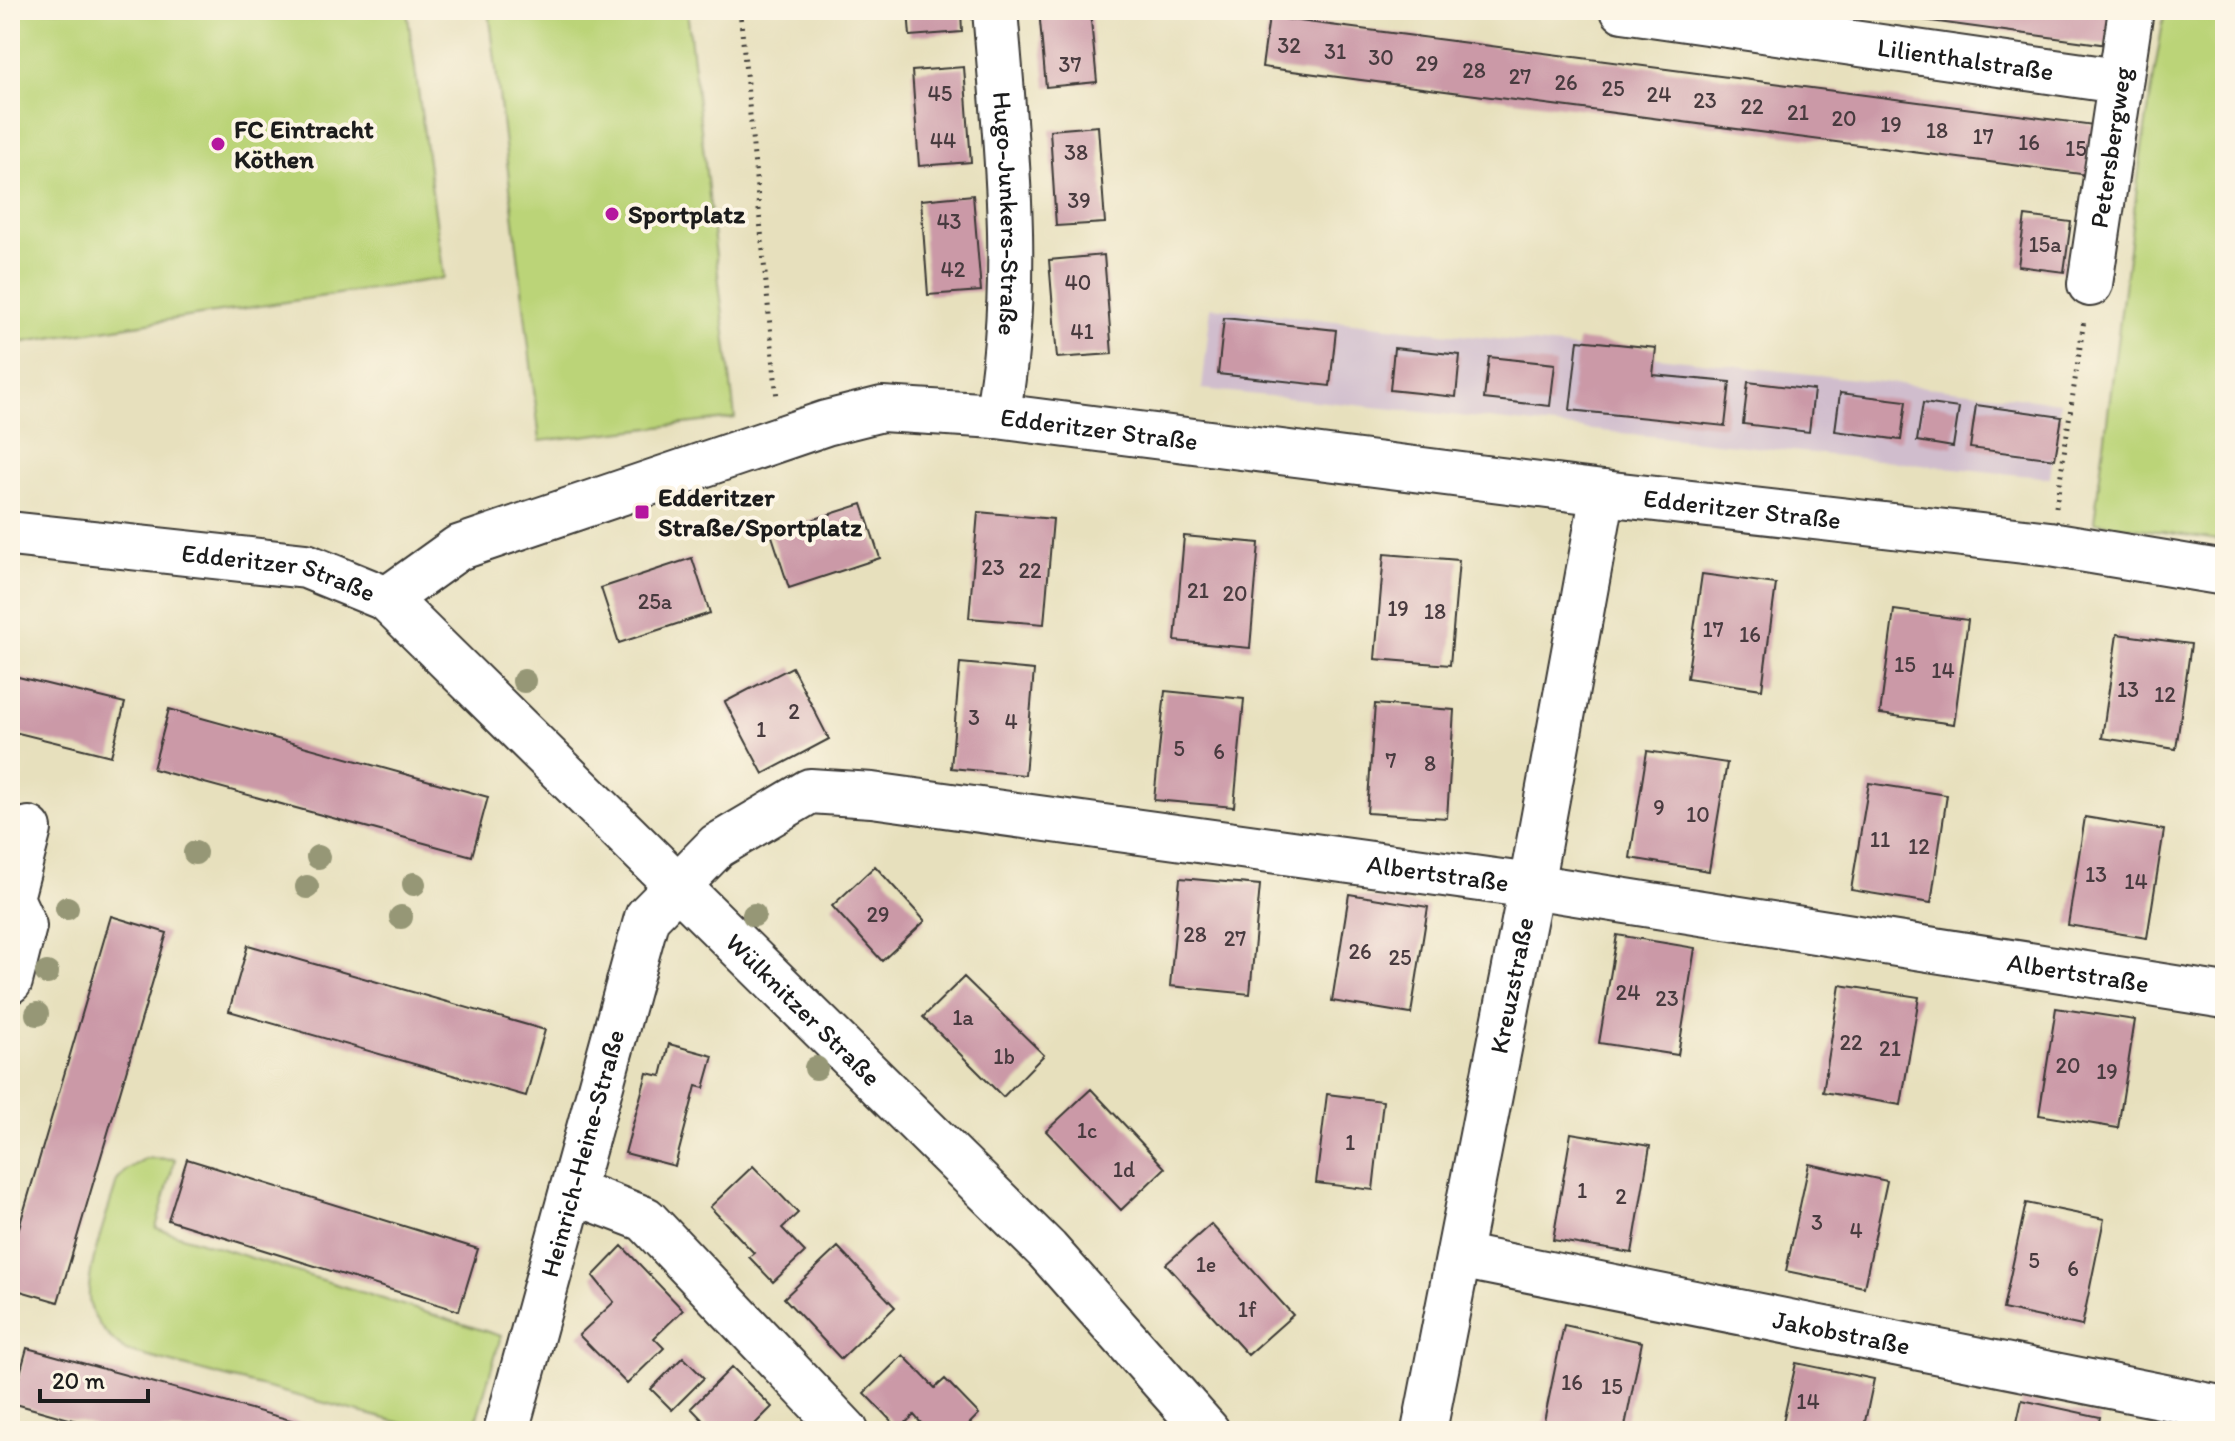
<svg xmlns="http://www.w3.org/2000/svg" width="2235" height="1441" viewBox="0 0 2235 1441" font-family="Itim,sans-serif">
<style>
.industrial{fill:#d0bdcd}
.green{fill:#bbd478;stroke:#6c784a;stroke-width:2}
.building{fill:#cb99a7}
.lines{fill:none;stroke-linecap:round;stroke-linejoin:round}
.minor-casing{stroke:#3a3934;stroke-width:48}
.path{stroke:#3a3934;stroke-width:5;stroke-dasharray:2 6;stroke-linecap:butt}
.minor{stroke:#fff;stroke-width:44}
.tree{fill:#969776}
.poi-dot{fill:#b5179e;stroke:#fcf5e5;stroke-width:3}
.labels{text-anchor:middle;stroke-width:8;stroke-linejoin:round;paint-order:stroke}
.number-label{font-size:22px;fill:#483b3f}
.street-label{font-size:26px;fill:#1c1c1c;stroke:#fcf5e5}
.poi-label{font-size:26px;font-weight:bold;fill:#1c1c1c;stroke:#fcf5e5;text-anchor:start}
</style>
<rect width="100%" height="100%" fill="#fcf5e5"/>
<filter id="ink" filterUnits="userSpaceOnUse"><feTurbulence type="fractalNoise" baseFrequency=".0125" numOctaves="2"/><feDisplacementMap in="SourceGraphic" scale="16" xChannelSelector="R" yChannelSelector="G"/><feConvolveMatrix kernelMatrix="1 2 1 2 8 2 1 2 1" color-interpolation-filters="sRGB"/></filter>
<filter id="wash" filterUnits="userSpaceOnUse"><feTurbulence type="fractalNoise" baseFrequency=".006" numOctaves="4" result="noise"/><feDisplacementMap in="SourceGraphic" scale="32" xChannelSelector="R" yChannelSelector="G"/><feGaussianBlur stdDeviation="1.8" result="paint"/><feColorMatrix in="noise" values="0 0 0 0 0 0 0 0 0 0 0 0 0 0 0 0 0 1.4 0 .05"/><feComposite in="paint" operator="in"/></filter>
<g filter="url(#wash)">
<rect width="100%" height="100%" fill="#e7e0bd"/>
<path class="industrial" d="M1211,307l849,95 -10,76 -848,-89z"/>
<path class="green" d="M10,10h397l37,268 -434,66z
M489,10h198l48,408 -195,23z
M2165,10h60v531l-131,-19 48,-374z
M146,1158l29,1 -19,69 345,108 -28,95h-41l-306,-80c-15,-12 -28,-23 -35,-43 -10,-27 18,-98 26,-127l9,-11z"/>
<g id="blocks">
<path class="building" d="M908,10h53l1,22 -52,4z
M1039,10h51l7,72 -51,5z
M1850,10h262l-4,35z
M1269,17l833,109 -6,50 -834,-109z
M964,67l7,95 -52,4 -7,-95z
M1098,126l7,97 -49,3 -6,-96z
M973,195l8,96 -53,4 -7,-95z
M2025,216l46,6 -7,50 -46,-6z
M1104,255l8,99 -55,4 -8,-98z
M1224,318l112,12 -6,56 -112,-12z
M1578,340l78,8 -3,27 77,7 -5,44 -155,-16z
M1394,348l66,7 -4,42 -66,-7z
M1489,357l66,7 -5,42 -66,-7z
M1748,382l66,8 -5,42 -66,-8z
M1840,393l66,8 -5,39 -66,-9z
M1923,403l36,5 -6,39 -36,-6z
M1976,405l86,12 -7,42 -85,-11z
M862,504l18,54 -91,30 -18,-55z
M978,512l75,7 -9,105 -75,-6z
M1184,536l75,7 -9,105 -75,-7z
M1384,554l75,6 -9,105 -75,-6z
M692,558l18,55 -91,30 -18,-55z
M1702,574l74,10 -14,105 -75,-11z
M1894,610l74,10 -14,104 -74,-10z
M2117,634l74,10 -15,105 -74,-11z
M960,663l74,7 -9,105 -74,-7z
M792,667l37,72 -66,35 -38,-72z
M10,675l115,28 -14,53 -101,-25z
M1165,691l79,8 -10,108 -80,-7z
M1375,704l79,6 -7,108 -80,-5z
M169,709l319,88 -16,59 -319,-87z
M1647,751l80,12 -18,108 -79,-13z
M1869,783l78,12 -16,108 -80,-13z
M2085,817l79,13 -17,108 -79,-13z
M875,866l50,55 -43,40 -50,-55z
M1180,878l80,7 -10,109 -80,-8z
M1349,894l79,13 -17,107 -79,-13z
M111,916l56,17 -109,369 -48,-14v-30z
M1617,935l78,13 -17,107 -79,-12z
M248,945l297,85 -19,66 -297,-85z
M964,977l80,78 -41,42 -80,-80z
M1840,985l79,12 -18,108 -78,-13z
M2056,1008l79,12 -17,108 -79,-13z
M669,1044l44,12 -9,32 -8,-2 -21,80 -50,-13 22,-80 14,3z
M1091,1089l74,79 -44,42 -75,-79z
M1327,1094l56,7 -10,89 -57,-7z
M1571,1133l79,13 -18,107 -79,-13z
M187,1159l291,90 -19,62 -291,-91z
M1809,1164l78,17 -23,106 -78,-16z
M753,1166l45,47 -16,15 23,24 -32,30 -24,-25 5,-4 -44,-46z
M2026,1203l78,16 -22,107 -79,-17z
M1211,1224l82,91 -45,40 -82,-91z
M622,1246l61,64 -29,28 10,10 -37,36 -48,-49 35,-33 -21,-26z
M838,1247l57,60 -54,52 -57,-61z
M1564,1325l78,17 -18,89h-82z
M27,1348l300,82v1h-215l-100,-28z
M903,1355l32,33 10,-9 34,35 -17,17h-34l-14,-16 -15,14 -35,-36z
M683,1357l21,21 -32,32 -21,-21z
M1796,1363l78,16 -11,52h-82z
M732,1367l40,40 -24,24h-35l-22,-23z
M2022,1400l78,17 -3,14h-82z"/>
</g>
</g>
<g filter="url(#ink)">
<use href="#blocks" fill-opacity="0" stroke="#3a3934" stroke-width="2"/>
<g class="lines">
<defs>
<g id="minor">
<path id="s1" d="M995,10c11,134 27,272 2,406"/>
<path id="s2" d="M1623,10l495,71"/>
<path id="s3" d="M2090,284l41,-274"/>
<path id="s4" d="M10,534l296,32 81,33 660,651 160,181"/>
<path id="s5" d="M387,599l71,-51 368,-125 56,-14 115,7 606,77 447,51 175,29"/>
<path d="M10,981l14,-55 -13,-28 18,-69"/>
<path d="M572,1191l73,28 201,212"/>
<path id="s6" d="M1459,1256l766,153"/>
<path id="s7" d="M506,1431l141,-514 70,-71 93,-55 62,4 659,91 694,110"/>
<path id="s8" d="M1424,1431l107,-545 72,-393"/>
</g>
</defs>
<use href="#minor" class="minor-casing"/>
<path class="path" d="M740,10l37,389
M2056,507l28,-187"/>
<use href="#minor" class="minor"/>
</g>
<g class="tree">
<circle cx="524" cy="681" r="12"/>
<circle cx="195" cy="853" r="12"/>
<circle cx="318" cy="857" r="12"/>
<circle cx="414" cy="884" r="12"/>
<circle cx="307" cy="887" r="12"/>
<circle cx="67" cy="908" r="12"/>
<circle cx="754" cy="915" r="12"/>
<circle cx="401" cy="917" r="12"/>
<circle cx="47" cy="973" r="12"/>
<circle cx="37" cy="1014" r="12"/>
<circle cx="816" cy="1068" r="12"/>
</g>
</g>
<g class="poi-dot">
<circle cx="218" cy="144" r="8"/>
<circle cx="612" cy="214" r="8"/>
<rect x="634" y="504" width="16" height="16" rx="4"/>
</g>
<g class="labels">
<g class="number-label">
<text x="1289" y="53">32</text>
<text x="1335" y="59">31</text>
<text x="1381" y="65">30</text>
<text x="1427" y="71">29</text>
<text x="1070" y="72">37</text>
<text x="1474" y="78">28</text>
<text x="1520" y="84">27</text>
<text x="1566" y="90">26</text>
<text x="1613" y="96">25</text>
<text x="940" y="101">45</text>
<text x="1659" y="102">24</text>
<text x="1705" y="108">23</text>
<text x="1752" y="114">22</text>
<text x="1798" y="120">21</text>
<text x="1844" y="126">20</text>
<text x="1891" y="132">19</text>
<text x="1937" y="138">18</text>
<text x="1983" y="144">17</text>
<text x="943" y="148">44</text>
<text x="2029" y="150">16</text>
<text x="2076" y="156">15</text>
<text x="1076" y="160">38</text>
<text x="1079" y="208">39</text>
<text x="949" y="229">43</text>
<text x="2045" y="252">15a</text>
<text x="953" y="277">42</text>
<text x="1078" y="290">40</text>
<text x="1082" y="339">41</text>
<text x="993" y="575">23</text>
<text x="1030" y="578">22</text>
<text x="1198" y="598">21</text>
<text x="1235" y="601">20</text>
<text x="655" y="609">25a</text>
<text x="1398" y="616">19</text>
<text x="1435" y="619">18</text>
<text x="1713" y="637">17</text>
<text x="1750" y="642">16</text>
<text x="1905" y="672">15</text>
<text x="1943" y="678">14</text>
<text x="2128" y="697">13</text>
<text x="2165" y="702">12</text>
<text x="794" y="719">2</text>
<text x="974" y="725">3</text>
<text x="1011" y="729">4</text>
<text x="761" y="737">1</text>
<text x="1179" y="756">5</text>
<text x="1219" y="759">6</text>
<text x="1391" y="768">7</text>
<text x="1430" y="771">8</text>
<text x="1659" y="815">9</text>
<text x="1698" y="822">10</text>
<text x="1880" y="847">11</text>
<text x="1919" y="854">12</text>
<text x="2096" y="882">13</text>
<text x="2136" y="889">14</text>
<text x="878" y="922">29</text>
<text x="1195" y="942">28</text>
<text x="1235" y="946">27</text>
<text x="1360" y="959">26</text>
<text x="1400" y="965">25</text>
<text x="1628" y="1000">24</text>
<text x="1667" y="1006">23</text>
<text x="963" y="1025">1a</text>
<text x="1851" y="1050">22</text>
<text x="1890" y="1056">21</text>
<text x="1004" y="1064">1b</text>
<text x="2068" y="1073">20</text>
<text x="2107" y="1079">19</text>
<text x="1087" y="1138">1c</text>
<text x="1350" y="1150">1</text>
<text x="1124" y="1177">1d</text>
<text x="1582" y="1198">1</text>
<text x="1621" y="1204">2</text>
<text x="1817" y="1230">3</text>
<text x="1856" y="1238">4</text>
<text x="2034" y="1268">5</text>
<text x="1206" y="1272">1e</text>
<text x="2073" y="1276">6</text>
<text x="1247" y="1317">1f</text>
<text x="1572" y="1390">16</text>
<text x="1612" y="1394">15</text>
<text x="1808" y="1409">14</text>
</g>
<g class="street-label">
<text dy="9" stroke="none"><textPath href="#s2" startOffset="346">Lilienthalstraße</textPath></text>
<text dy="9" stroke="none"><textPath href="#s3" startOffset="138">Petersbergweg</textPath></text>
<text dy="9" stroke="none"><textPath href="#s1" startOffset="204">Hugo-Junkers-Straße</textPath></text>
<text dy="9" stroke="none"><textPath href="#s5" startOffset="752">Edderitzer Straße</textPath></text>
<text dy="9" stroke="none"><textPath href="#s5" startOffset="1400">Edderitzer Straße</textPath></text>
<text dy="9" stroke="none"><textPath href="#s4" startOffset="272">Edderitzer Straße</textPath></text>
<text dy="9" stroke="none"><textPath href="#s7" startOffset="1374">Albertstraße</textPath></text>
<text dy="9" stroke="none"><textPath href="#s7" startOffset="2022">Albertstraße</textPath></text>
<text dy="9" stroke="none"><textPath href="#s8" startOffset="454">Kreuzstraße</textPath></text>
<text dy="9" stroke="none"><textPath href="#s4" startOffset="970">Wülknitzer Straße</textPath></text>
<text dy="9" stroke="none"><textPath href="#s7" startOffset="288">Heinrich-Heine-Straße</textPath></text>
<text dy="9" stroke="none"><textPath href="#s6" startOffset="390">Jakobstraße</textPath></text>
</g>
<g class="poi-label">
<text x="234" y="138">FC Eintracht<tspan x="234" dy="30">Köthen</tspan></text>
<text x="628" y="223">Sportplatz</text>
<text x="658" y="506">Edderitzer<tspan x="658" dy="30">Straße/Sportplatz</tspan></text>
</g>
</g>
<rect width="2235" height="1441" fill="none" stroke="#fcf5e5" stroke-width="40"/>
<path d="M40 1389v12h108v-12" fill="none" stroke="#1c1c1c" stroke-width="4"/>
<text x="52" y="1389" font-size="24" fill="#1c1c1c" stroke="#fcf5e5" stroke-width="6" paint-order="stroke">20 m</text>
</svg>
